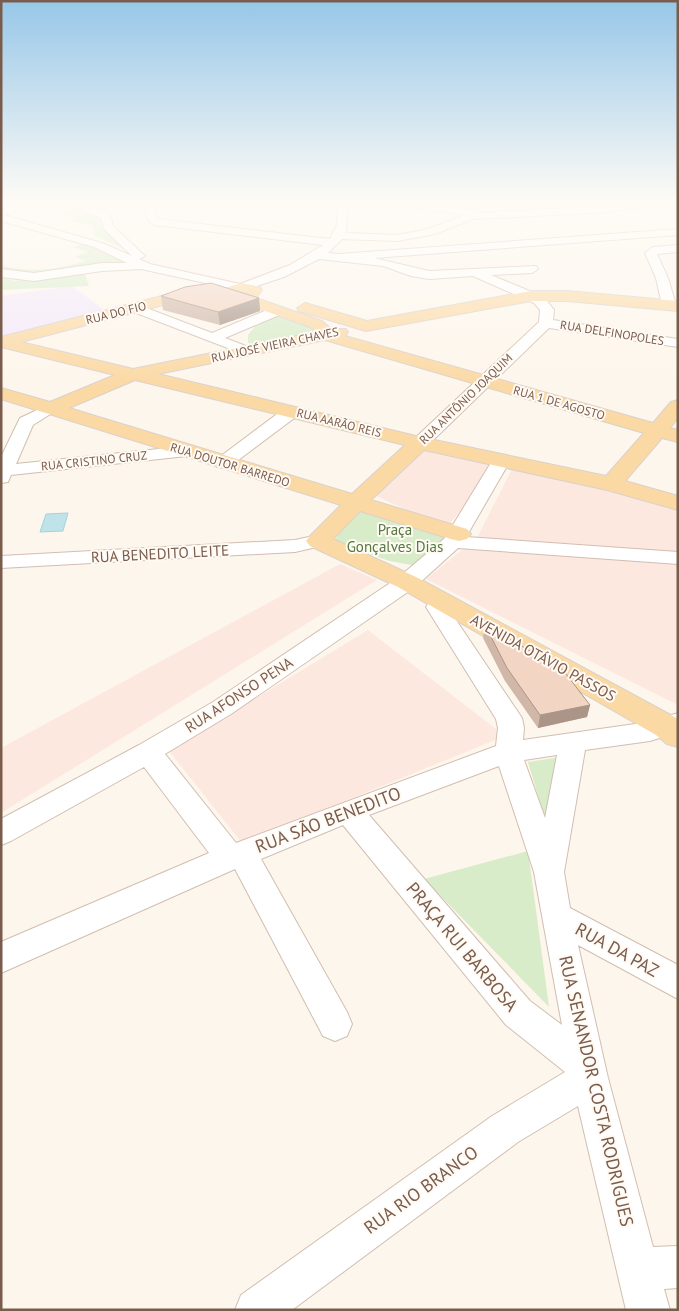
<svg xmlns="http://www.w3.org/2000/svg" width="679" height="1311" viewBox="0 0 679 1311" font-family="'PT Sans',sans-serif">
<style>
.commercial{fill:#fde8e0}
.education{fill:#f3e8fa}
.green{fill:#d8ecc9}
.water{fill:#bfe3e8;stroke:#a5d3da}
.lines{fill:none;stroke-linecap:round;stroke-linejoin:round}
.minor-casing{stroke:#d1beb0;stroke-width:2}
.major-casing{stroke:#dad1cd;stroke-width:2}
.minor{fill:#fff;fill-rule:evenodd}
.major{fill:#fbd9a5;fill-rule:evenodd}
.wall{fill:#d1b7a8}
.shaded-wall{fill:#aa9588}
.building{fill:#f3d5c3;stroke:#aa9588}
.labels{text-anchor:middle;stroke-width:4;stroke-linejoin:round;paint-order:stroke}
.far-street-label{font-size:12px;fill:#7a5c4d;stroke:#fffaf3}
.park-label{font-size:15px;fill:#537a41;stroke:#fffaf3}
.street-label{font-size:15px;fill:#7a5c4d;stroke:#fffaf3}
.near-street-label{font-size:18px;fill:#7a5c4d;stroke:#fffaf3}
</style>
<rect width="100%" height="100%" fill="#fdf6ec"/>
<path class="commercial" d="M420,440l84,19 -58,69 -76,-35z
M513,467l165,40v46l-202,-13z
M467,546l211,19v140l-252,-126z
M340,564l37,16 -376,233v-65z
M368,630l137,106 -263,107 -73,-92z"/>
<path class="education" d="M72,286l35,26 -106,24v-40z"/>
<path class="green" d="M53,205h16l29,6 38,43 -41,-18 -2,-10 -21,-5 4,-3 -21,-5 14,-4z
M82,244l24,8 25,13 -93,10 -37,-3v-6c34,6 52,5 85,-5l-11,-4 13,-5 -15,-5z
M84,271l5,15 -88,4v-12l14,3z
M277,316l24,5 20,10 -63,14 -10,-2v-8l9,-11z
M363,507l85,29 -31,30 -27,-5 -51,-17 -3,-5 3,-7z
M574,755l-24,81 -22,-74z
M528,851l21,156 -125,-128z"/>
<path class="water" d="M68,513l-5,18 -23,1 6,-18z"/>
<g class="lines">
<defs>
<path id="minor" d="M22,203h17l-35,12 98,28 30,13 -28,-27 -3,-11 -36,-15h16l29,11 3,12 32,30 -6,3 11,5 90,20 50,-19 33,-20 -169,-20 -5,-3 -7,-19h10l6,16 172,20 7,-14 1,-22h10l-2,30 51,2 31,-6 37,-14 -60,-9 -5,-3h28l47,7 5,3 179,-10 -5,3 -57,7 -124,6 -38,15 -38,7 -55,-2 -14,14 11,1 339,-25v6l-304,23 55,13 107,-5 2,3 -6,4 -41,2 53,22 10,13 -1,10 125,19v8l-129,-19 -123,119h-12l-3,-4 3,-4 125,-117 1,-12 -6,-7 -61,-27 -44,3 -18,-3 -28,-10 -64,-7 -35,18 -42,14 -101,-22 -39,2 -68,10 -33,-4v-8l33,4 68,-10h25l-33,-16 -93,-26v-11z
M677,245l1,7 -21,2 11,24 8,27 -7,4 -7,-4 -6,-27 -11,-25 8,-6z
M136,304l76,29 62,-26 5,-1 7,4 -2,3 -59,25 26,10 2,3 -2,3 -5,1 -115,-44 -2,-3 2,-3z
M52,403l8,5 -27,17 -17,39 171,-18 6,1 3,4 -3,4 -6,1 -176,19 -3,7 -7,1v-26l17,-35 2,-4z
M291,407l6,1 2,4 -2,4 -68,51h-12l-3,-4 3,-4 68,-51z
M501,456l6,1 3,4 -44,76 212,15v12l-220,-16 -43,39 -184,127 -66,40 71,89 260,-97 2,-18 -2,-9 -70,-112c7,-10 12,-14 24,-11l3,5 -5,7 4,6 70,104 2,10 -1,12 126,-18 29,-9v19l-28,9 -65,9 -21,122 6,36 108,57v34l-100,-54 30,133 45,169 25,-1v42l-14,1 6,21h-44l-48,-204 -60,36 -226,168h-57l6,-15 251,-179 73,-44 -59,-47 -163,-200 -82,34 86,153 5,12 -5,12 -12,5 -12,-5 -88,-167 -234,104v-31l208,-89 -65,-86 -133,74 -10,4v-26l138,-74 74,-43 186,-125 46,-39 47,-77 3,-4zM557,755l-12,63 -21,-58zM499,766l35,106 28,153 -32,-24 -161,-186z
M318,535l7,2 3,4 -3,4 -30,7 -294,16v-12l294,-16z"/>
<path id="major" d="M242,283l18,4 2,3 -6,8 66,23 9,8h15l2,3 -3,4 308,87 18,-21 7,-2v18l-8,10 8,2v12l-16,-4 -37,43 53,15v14l-71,-20 -183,-40 -53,50 96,29 4,5 -4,5 -8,2 -8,-2 -91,-28 -27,28 83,38 262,142v28l-11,-3 -11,-9 -258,-148 -88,-41 -4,-5 4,-5 31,-31 -340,-106v-11l49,14 65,-27 -114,-28v-10l196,-50 8,5 -3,3 -181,47 112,27 183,-37 -6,-5 -81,-29 -6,-7 2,-3zM325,340l319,93 -38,43 -186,-39 -262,-63zM135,380l270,65 -53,49 -283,-86z
M531,291h36l111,10v10l-111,-10h-36l-165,30 -67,-20 -2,-3 8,-5 62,18z"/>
</defs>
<use href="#minor" class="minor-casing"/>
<use href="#major" class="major-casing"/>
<use href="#minor" class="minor"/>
<use href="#major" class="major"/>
</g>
<path class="wall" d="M161,296l98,2 1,13 -40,14 -57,-15z
M485,625l105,80 -3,12 -49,11 -33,-47 -22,-43z"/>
<path class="shaded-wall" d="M259,298l1,13 -40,14 -2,-13z
M590,705l-3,12 -49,11 2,-13z"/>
<path class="building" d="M211,283l48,15 -41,14 -57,-16 24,-9z
M485,625l78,45 27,35 -50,10 -33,-47z"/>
<linearGradient id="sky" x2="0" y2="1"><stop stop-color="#97c7e8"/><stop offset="0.52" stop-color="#fefbf6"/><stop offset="1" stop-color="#fefbf6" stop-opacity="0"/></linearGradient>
<rect width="679" height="387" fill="url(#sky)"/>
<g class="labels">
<g class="far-street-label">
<text transform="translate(116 313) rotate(-14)" y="4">RUA DO FIO</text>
<text transform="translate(612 333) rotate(9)" y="4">RUA DELFINOPOLES</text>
<text transform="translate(275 345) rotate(-12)" y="4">RUA JOSÉ VIEIRA CHAVES</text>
<text transform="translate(466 399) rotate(-44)" y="4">RUA ANTÔNIO JOAQUIM</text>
<text transform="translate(559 403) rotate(16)" y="4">RUA 1 DE AGOSTO</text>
<text transform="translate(339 423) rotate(14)" y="4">RUA AARÃO REIS</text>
<text transform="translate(94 461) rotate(-6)" y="4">RUA CRISTINO CRUZ</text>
<text transform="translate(230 465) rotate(17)" y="4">RUA DOUTOR BARREDO</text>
</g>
<g class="park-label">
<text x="395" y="535">Praça<tspan x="395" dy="17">Gonçalves Dias</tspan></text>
</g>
<g class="street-label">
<text transform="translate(160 554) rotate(-3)" y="5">RUA BENEDITO LEITE</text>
<text transform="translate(543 658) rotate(29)" y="5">AVENIDA OTÁVIO PASSOS</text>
<text transform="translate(239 695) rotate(-33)" y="5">RUA AFONSO PENA</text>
</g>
<g class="near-street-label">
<text transform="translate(328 820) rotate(-21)" y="6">RUA SÃO BENEDITO</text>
<text transform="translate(462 947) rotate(50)" y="6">PRAÇA RUI BARBOSA</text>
<text transform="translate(617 950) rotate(29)" y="6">RUA DA PAZ</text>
<text transform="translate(596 1091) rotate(77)" y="6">RUA SENANDOR COSTA RODRIGUES</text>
<text transform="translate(421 1190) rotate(-36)" y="6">RUA RIO BRANCO</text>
</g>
</g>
<rect width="679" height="1311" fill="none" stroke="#7a5c4d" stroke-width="5"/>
</svg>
